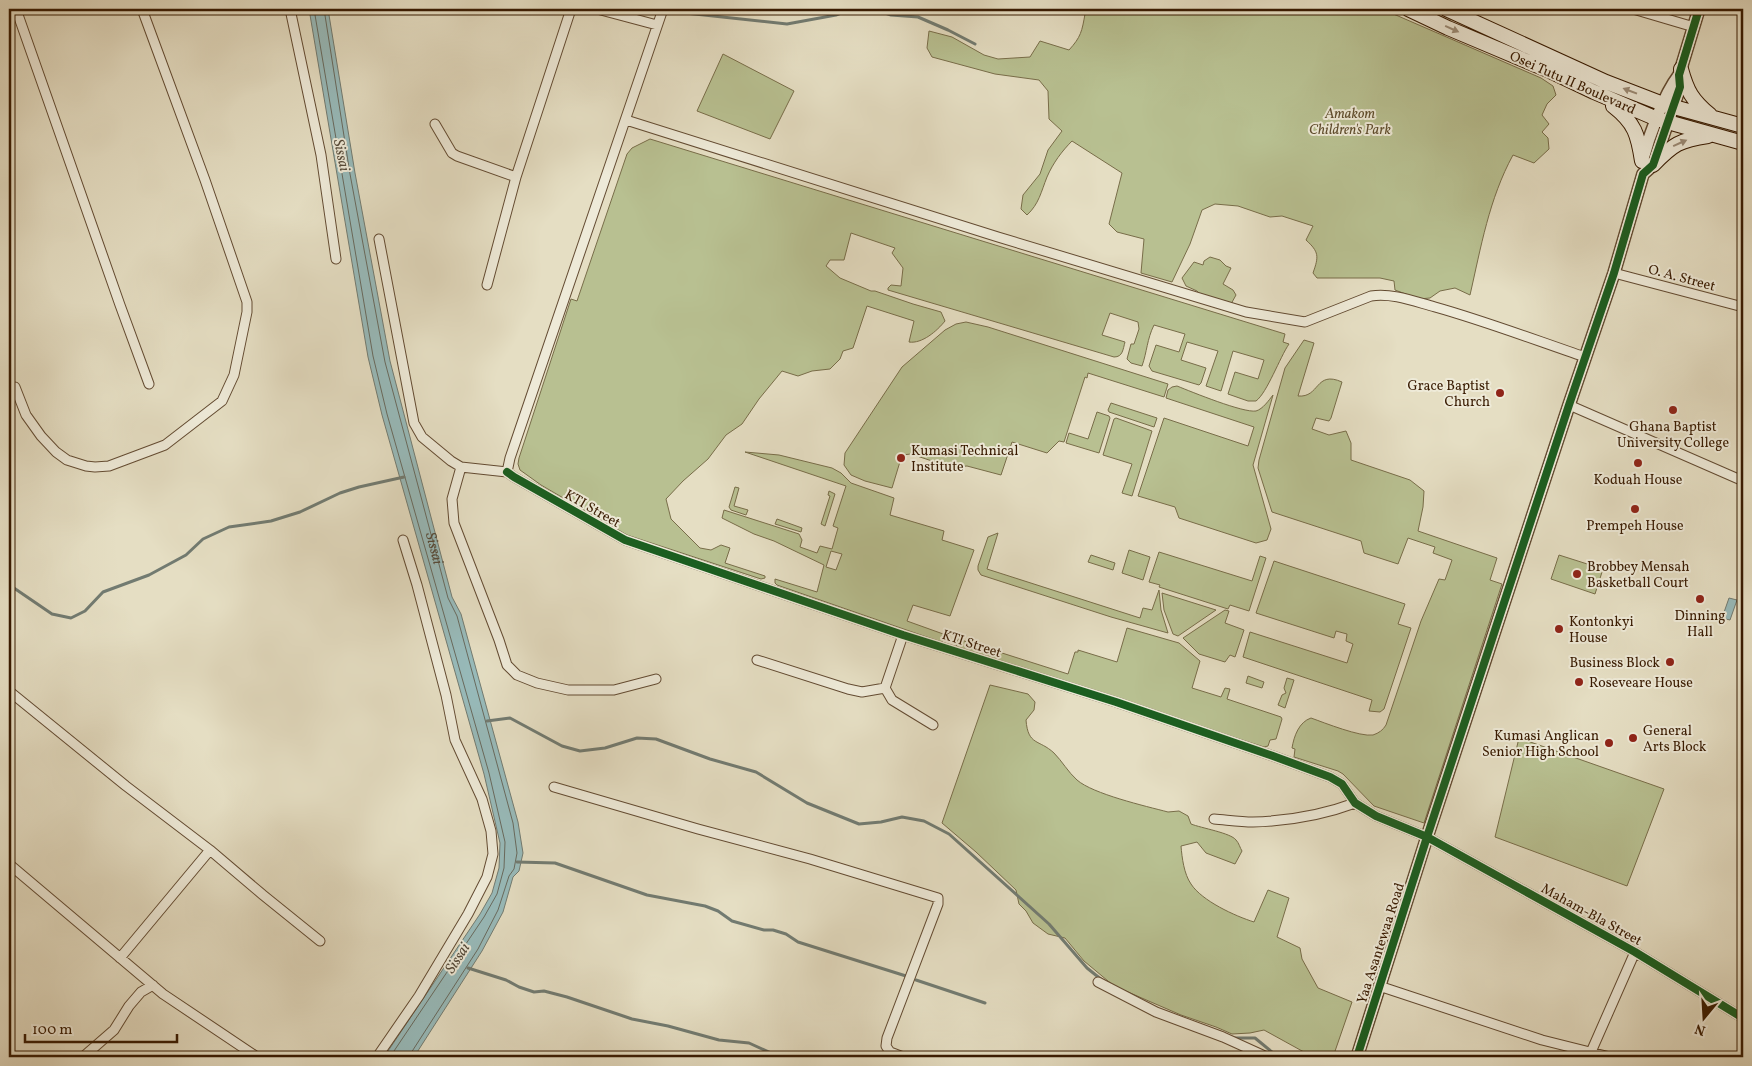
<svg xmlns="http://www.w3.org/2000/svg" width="1752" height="1066" viewBox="0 0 1752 1066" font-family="Vollkorn,serif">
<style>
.green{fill:#b8c091;stroke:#786d49;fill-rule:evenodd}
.water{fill:#98bbbb;stroke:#727b71}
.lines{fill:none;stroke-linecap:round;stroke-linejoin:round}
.shore{stroke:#686a5e;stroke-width:1}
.stream{stroke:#727b71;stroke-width:3}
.minor-casing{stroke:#634b32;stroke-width:11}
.tertiary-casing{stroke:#634b32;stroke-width:14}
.secondary-casing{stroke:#381a01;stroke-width:16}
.minor{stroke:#eeead8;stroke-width:9}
.tertiary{stroke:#eeead8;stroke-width:11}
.secondary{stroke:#eeead8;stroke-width:14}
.cycleway-casing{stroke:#eeead8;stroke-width:11}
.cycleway{stroke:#1b5e20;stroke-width:8}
.oneway{fill:#9c8c77}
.poi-dot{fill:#8f2418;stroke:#eeead8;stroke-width:2}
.labels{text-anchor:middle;stroke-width:4;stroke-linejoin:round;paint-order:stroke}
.street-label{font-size:14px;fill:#381a01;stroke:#eeead8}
.park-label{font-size:14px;font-style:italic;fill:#5e4c2c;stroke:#eeead8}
.poi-label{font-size:14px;fill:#381a01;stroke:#eeead8;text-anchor:start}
.water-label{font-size:15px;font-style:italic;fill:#554a39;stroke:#eeead8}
</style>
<rect width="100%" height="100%" fill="#e5dec3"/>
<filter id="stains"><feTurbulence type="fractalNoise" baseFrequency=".004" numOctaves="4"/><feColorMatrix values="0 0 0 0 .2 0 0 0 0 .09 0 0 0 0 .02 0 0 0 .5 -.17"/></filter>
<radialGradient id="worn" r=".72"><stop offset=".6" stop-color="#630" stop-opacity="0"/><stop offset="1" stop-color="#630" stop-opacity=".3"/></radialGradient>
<path class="green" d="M1079,9h303l159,69 12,8 3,9 -9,9 -5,11 7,9 -7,8 6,6 1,11 -15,14 -21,-8c-24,44 -32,92 -43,140l-15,-7 -15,3 -10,7 -11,1 -24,-9 -1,-9 -14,-3h-63l-4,-5c6,-17 6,-21 -7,-33l7,-14 -31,-10 -12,1 -32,-11 -23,-2 -13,6 -12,34 -18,38 -31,-9 3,-34 -27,-7 -8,-8 13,-51 -50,-32c-10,10 -19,22 -25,36 -6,15 -8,27 -20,38l-6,-6 2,-14 17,-21 8,-24 14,-19 -13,-12 -1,-28 -9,-11 -44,-6 -63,-17 -5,-9 2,-17 23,6 32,18 14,4 32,-2 10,-16 29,9c12,-13 13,-19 16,-36z
M723,54l71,37 -24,48 -73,-28z
M650,139l635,195 -2,8 6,2c-9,13 -22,49 -33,57h-8l-20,-7 7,-22 23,7 6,-19 -31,-9 -12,40 -15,-5 12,-35 -31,-9 -6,18 25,8 -5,15 -2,2 -47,-14 -3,-5 7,-21 23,7 6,-18 -31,-9c-7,14 -7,27 -12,41l-11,-3 -4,-4 4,-15h3l5,-15 -1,-7 -28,-9 -8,22 23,7c-2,7 -2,15 -11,15l-226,-67v-2l3,-3 10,1 2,-18 -11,-15 3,-5 -44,-15 -7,27h-14l-4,6 14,12 31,13h4l38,13 28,8 4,9c-8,10 -23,23 -36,21l5,-21 -47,-15 -14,42 -10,3 -3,8 -10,10 -18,2 -14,5 -16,-5 -23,28 -17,25 -16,11 -18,24 -25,22 -17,18 5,20 29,29 11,2 10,-5 9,3 -5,15 40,13v2l-4,1 -134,-44 -86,-50 -21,-15 -2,-6 1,-6 52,-159 6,2 50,-147 5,-6z
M1210,257l10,3 6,6 5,2 -8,16 10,6 3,5 -5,9 -29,-8 -5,-5 -11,-5 -4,-8 12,-16 9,3 1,-4z
M966,322l22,5 180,57 -4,13 -76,-24 -1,5 -2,-1 -21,65 -5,-1 -12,12 -35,-11 -11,33 -34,-9 -12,1 -20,-5 -24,-8 -9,1 -10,33 -27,-7 -14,-6 -7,-10 1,-12 57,-86 43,-37 11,-6z
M1304,340l10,3 -16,53c22,2 17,-26 44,-14l-11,36 -2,3 -13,-3 -4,11 17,6 17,-4 5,12v17l59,20 14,11 -1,16 -5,24 79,27 -7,22 12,4 -78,239 -50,-17 -31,-32 -5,-3 -44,-14 1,-8 -3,-1c2,-12 7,-26 19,-30 14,5 49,19 62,17 6,-2 10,-5 13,-10l35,-104 18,-42 6,1 7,-20 -19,-7 2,-6 -27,-9 -10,26 -34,-11 -3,-12 -89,-29 -14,-44 1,-8 26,-92z
M1177,386c15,6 66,27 79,25 7,-2 13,-11 17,-16l-20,70 18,64 -4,11 -11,3 -77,-25 -4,-11 -37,-11 26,-78 84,28 6,-19 -88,-29 2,-8 4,-3z
M1111,403l46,15 -3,9 -45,-15 -1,-2z
M1097,412l12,4 1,2 -11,35 -33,-10 3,-10 19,6z
M1116,418l36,13 -20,65 -10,-3 10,-29 -29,-9 11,-36z
M745,452l34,3 53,13 9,5 10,10 43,15 -4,17 54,16 -2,9 32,10 -24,66 -37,-11 -6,16 39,14 -2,5 -3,2 -164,-57 -2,-2v-4l42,13 7,-27 -50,-24 -20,-7 -32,-16 2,-8 75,24 3,6 -2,7 17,6 3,-7 12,3 6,-21 -5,-2 13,-40zM831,551l11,3 -6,16 -10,-3z
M735,487l4,1 -5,18 14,4 -2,5 -15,-5 -2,-3z
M829,491l6,3 -10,32 -4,-2 9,-28 -2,-1z
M777,519l25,9 -1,4 -26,-8z
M998,533l-11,36 153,49 3,-10 9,2 7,-20 2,20 7,23 -57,-16 -130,-42 -3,-5v-4l10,-29z
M1129,550l21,7 -7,23 -21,-7z
M1159,552l93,29 8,-25 6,2 -17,53 -19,-6 -2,4 -69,-22 1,-2 -11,-3z
M1091,555l24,8 -2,7 -25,-8z
M1559,555l44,14 -8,25 -44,-15z
M1274,561l131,43 -7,20 13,4 -27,81 -4,3 -11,-1 3,-11 -129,-43 7,-25 97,31 6,-19 -7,-3 1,-7 -11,-3 -2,7 -78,-25z
M1162,593l54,17 -38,26 -5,-2 -9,-24z
M1225,610l4,1 -4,12 19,7 -9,27 -5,-2 -5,7 -26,-8 -16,-16z
M1127,628l52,15 21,18 -8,27 29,9 4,-9 5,1 -3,10 54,18 1,2 -6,20 -6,1 -2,6 -4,1 -306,-98 -2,-4 2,-6 110,35 7,-22h3v-2l39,12z
M1248,676l16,6 -2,6 -16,-5z
M1287,678l7,2 -9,28 -7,-3 4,-10 4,-2 -2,-5z
M990,685l38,9 7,8 -1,8 -8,10c2,26 13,19 28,33 8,8 14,19 23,27 16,14 68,26 91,32l11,-1 9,5 3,8c10,4 40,9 45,16 3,3 4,8 6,11l-7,13 -29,-11 -9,-11 -16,4c1,12 3,28 10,38 11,17 44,32 63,38l14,-32 21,8 -12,39 23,11 2,11 16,29 34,14 -19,55h-20l-49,-27 -14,3 -18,1 -16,-7 -35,-12 -67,-29 -30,-25 -19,-23 -17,-4 -15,-11 -7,-12 -7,-7 -3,-14 -40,-38 -34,-29z
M1519,738l145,51 -37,97 -132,-49z"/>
<path class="water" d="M309,9h19l27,164 35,188 62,236 9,17 57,208 5,31 -4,18 -6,6 -10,35 -21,39 -68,106h-30l96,-143 12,-21 7,-25 1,-25 -16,-69 -102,-359 -14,-58z
M1729,598l8,2 -7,20 -8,-2z"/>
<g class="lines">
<g class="shore">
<path d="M314,9l59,347 14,58 102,359 16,69 -1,26 -7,26 -13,23 -94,140"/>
<path id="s1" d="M324,9l26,165 35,188 63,236 9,18 56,207 4,30 -3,16 -5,7 -11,34 -20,39 -67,104 -1,4"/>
</g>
<path class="stream" d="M644,9l10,2
M873,9l18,6 27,2 30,13 27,14
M676,12l111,12 49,-9 15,-6
M9,586h2l41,28 19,4 14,-7 18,-19 46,-17 37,-20 17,-16 26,-12 42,-6 29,-9 40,-19 19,-6 45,-10
M487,721l23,-3 52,28 18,5 25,-3 32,-10 19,1 54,20 46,13 51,31 52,21 22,-2 21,-5 22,4 25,13 100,90 38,44 15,12
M517,862l38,1 92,32 58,11 13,5 14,10 32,9h9l13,4 12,8 108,34
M468,968l38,12 13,7 15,5 10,-1 23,6 65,22 36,7 51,14 30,3 31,14
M916,980l69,23
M1233,1038h22l23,19"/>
<defs>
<path id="minor" d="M16,9l104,296 29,79
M290,9l31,146 15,104
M597,9l60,16
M1633,9l61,18
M626,120l372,117 248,75 59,10 66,-26c22,-3 42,5 64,11 50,14 100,33 150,50
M435,124l17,29 5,3 59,21
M379,239l35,184 8,14 29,24 10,6 46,5
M1614,273l129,34
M487,285l29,-108 55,-168
M15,387l11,28 15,21 15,16 11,8 19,6 9,1 14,-1 56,-21 57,-44 12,-26 13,-63v-10l-42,-122 -63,-171
M1569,405l174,76
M461,467l-9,32 2,24 45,117 8,25 10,10 20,8 31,7h46l42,-11
M507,472l7,5 111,63 278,95 213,67 157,54 57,21 12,7 13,19 21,13 51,21 208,115 108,66
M507,472l3,-14 153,-449
M903,635l-18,53 7,12 41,25
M757,660l91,29 14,3 23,-4
M9,691l117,95 84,64 53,45 57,46
M554,787l144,42 112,30 128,39v6l-51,134 -1,8 4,6 13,5
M1214,819c13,1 26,3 39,3 34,-1 70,-7 102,-19
M9,864l154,130 94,63
M120,958l90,-108
M1098,982l58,30 67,25 44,20
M1379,986l163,54 68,17
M1591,1052l44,-100
M83,1057l31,-27 15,-24 12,-14 12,-7
M377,1057l42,-61 49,-82 19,-37 6,-23 -2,-23 -9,-32 -27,-59 -9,-45 -29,-110 -14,-45"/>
<path id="tertiary" d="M1642,162c7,-26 21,-66 37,-87
M1357,1057l70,-220 142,-432 45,-132 29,-99 10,-9 27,-78 -1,-12 20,-66"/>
<path id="secondary" d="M1408,9l40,19 102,43 44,21 63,27 86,24
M1446,9l160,73 57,22 80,22
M1681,69c6,22 11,31 29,46
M1613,106c22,17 25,29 29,55
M1653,165c20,-21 27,-25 55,-29"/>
</defs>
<use href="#minor" class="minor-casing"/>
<use href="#tertiary" class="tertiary-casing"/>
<use href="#secondary" class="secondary-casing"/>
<use href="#minor" class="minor"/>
<use href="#tertiary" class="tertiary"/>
<use href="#secondary" class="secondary"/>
<defs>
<path id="cycleway" d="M507,472l7,5 111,63 278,95 213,67 157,54 57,21 12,7 13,19 21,13 51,21 208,115 108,66
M1357,1057l70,-220 142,-432 45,-132 29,-99 10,-9 27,-78 -1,-12 20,-66"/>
</defs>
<use href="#cycleway" class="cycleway-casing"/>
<use href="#cycleway" class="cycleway"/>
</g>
<defs><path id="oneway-solid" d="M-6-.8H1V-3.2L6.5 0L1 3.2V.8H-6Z" transform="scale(1.25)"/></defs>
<g class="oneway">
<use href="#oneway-solid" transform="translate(1452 29) rotate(24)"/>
<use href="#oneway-solid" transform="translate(1630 91) rotate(-159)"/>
<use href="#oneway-solid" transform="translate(1680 143) rotate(-24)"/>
</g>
<g class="poi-dot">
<circle cx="1500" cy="393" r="5"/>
<circle cx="1673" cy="410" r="5"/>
<circle cx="901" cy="458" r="5"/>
<circle cx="1638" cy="463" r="5"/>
<circle cx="1635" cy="509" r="5"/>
<circle cx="1577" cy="574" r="5"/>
<circle cx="1700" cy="599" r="5"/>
<circle cx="1559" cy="629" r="5"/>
<circle cx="1670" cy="662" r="5"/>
<circle cx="1579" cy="682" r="5"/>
<circle cx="1633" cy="738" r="5"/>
<circle cx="1609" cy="743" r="5"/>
</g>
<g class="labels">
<g class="street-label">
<text transform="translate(1573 82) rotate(24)" y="5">Osei Tutu II Boulevard</text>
<text transform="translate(1682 277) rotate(15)" y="5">O. A. Street</text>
<text transform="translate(593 508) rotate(30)" y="5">KTI Street</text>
<text transform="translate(972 643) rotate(18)" y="5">KTI Street</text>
<text transform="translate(1592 914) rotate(29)" y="5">Maham-Bla Street</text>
<text transform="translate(1380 943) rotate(-72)" y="5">Yaa Asantewaa Road</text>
</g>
<g class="park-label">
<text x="1350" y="118">Amakom<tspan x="1350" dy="16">Children's Park</tspan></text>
</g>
<g class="poi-label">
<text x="1490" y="390" text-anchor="end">Grace Baptist<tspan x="1490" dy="16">Church</tspan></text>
<text x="1673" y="431" text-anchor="middle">Ghana Baptist<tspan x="1673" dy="16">University College</tspan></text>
<text x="911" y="455">Kumasi Technical<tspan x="911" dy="16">Institute</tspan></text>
<text x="1638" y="484" text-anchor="middle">Koduah House</text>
<text x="1635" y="530" text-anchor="middle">Prempeh House</text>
<text x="1587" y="571">Brobbey Mensah<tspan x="1587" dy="16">Basketball Court</tspan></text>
<text x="1700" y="620" text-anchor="middle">Dinning<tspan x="1700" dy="16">Hall</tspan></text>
<text x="1569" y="626">Kontonkyi<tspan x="1569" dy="16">House</tspan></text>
<text x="1660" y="667" text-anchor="end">Business Block</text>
<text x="1589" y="687">Roseveare House</text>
<text x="1643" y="735">General<tspan x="1643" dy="16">Arts Block</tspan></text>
<text x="1599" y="740" text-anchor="end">Kumasi Anglican<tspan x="1599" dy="16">Senior High School</tspan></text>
</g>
<g class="water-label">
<text transform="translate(342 155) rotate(78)" y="5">Sissai</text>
<text dy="5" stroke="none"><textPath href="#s1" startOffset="551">Sissai</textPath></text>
<text transform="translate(457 958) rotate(-57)" y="5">Sissai</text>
</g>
</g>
<rect width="1752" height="1066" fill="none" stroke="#e5dec3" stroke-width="30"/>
<rect x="10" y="10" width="1732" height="1046" fill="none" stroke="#381a01" stroke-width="2.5"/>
<rect x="15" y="15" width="1722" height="1036" fill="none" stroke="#381a01"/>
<g transform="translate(1704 1018) rotate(198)" stroke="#eeead8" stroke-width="4" paint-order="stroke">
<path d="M0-4L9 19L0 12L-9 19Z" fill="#381a01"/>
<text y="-8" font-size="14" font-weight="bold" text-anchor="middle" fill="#381a01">N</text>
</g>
<path d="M25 1034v8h152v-8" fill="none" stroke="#381a01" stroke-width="2.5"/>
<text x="32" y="1034" font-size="15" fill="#381a01" stroke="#eeead8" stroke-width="4" paint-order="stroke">100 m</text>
<rect width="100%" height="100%" filter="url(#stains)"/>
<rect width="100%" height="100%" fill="url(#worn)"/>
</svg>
